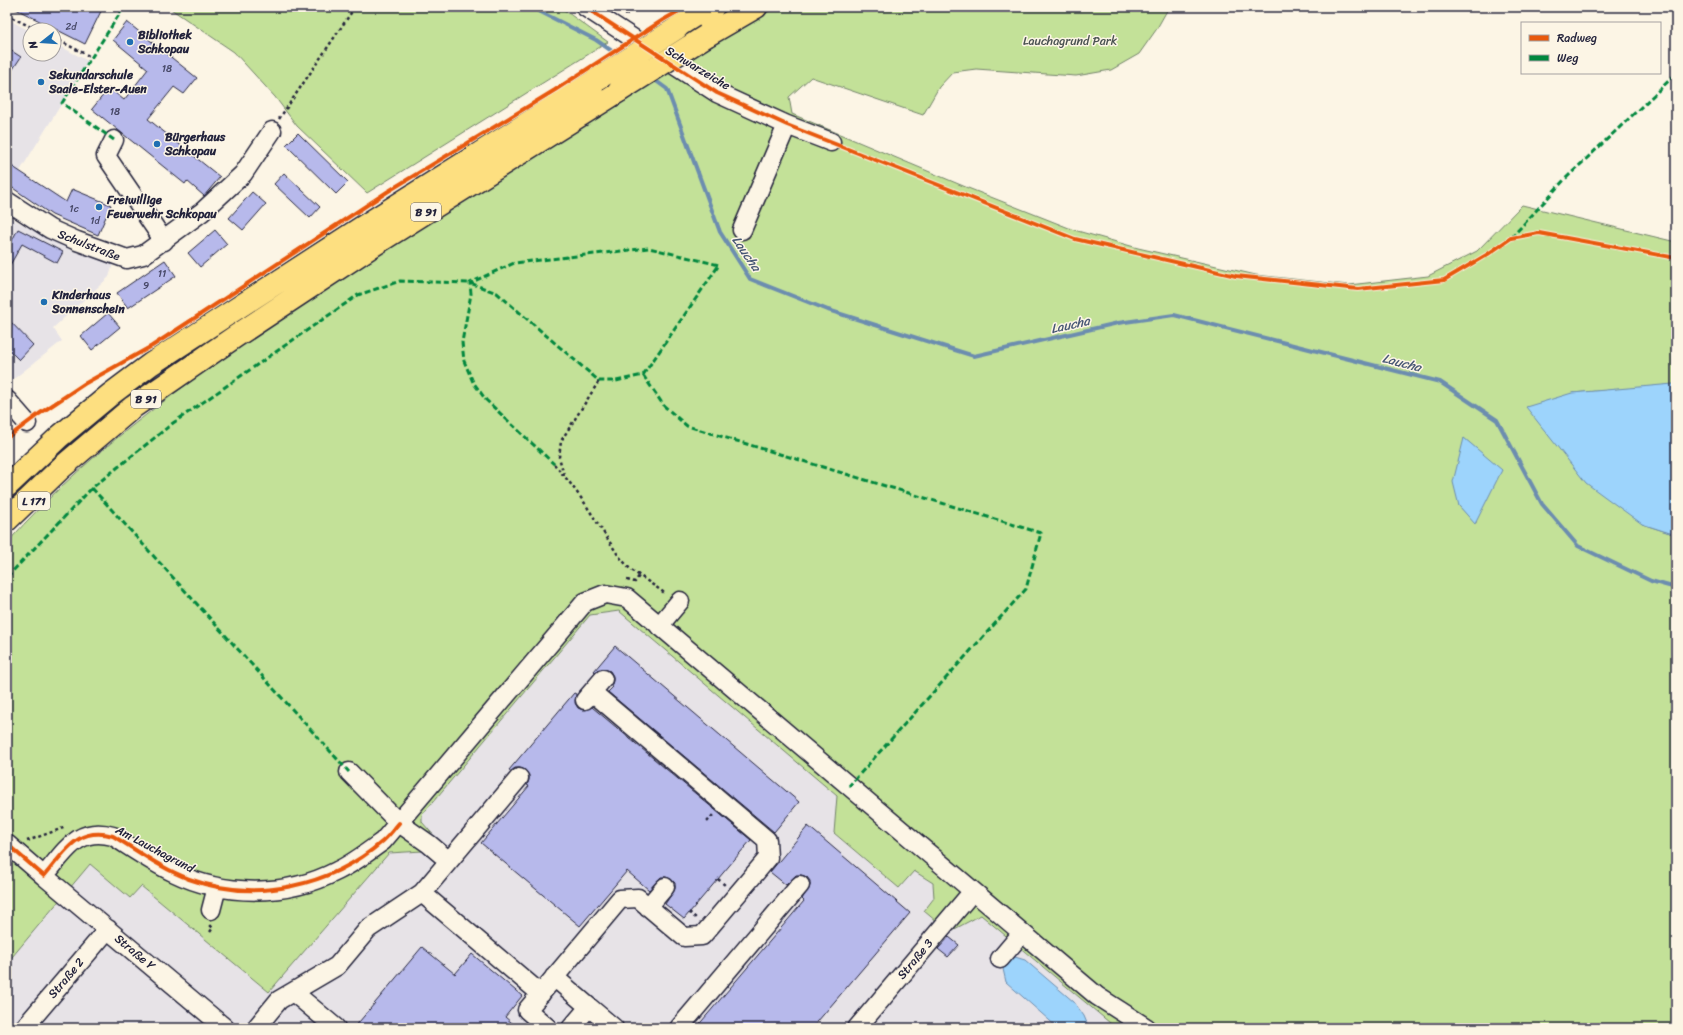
<svg xmlns="http://www.w3.org/2000/svg" width="1683" height="1035" viewBox="0 0 1683 1035" font-family="Sriracha,sans-serif">
<style>
.built{fill:#e7e3e7}
.green{fill:#c3e198;stroke:#72826a;fill-rule:evenodd}
.water{fill:#9dd4fc;stroke:#6c8daf}
.lines{fill:none;stroke-linecap:round;stroke-linejoin:round}
.stream{stroke:#6c8daf;stroke-width:4}
.building{fill:#b7b9eb;stroke:#22223b}
.minor-casing{stroke:#22223b;stroke-width:21}
.highway-casing{stroke:#22223b;stroke-width:25}
.path{stroke:#22223b;stroke-width:2.5;stroke-dasharray:3 3;stroke-linecap:butt}
.minor{stroke:#fcf5e5;stroke-width:18}
.highway{stroke:#fddf80;stroke-width:22}
.highway-bridge-casing{stroke:#22223b;stroke-width:25;stroke-linecap:butt}
.highway-bridge{stroke:#fddf80;stroke-width:22}
.quiet{stroke:#00873e;stroke-width:3;stroke-dasharray:6 3;stroke-linecap:butt}
.cycleway-casing{stroke:#fcf5e5;stroke-width:6}
.cycleway{stroke:#e8590c;stroke-width:4}
.poi-dot{fill:#1f6fb2;stroke:#fcf5e5;stroke-width:1.5}
.labels{text-anchor:middle;stroke-width:3;stroke-linejoin:round;paint-order:stroke}
.number-label{font-size:10px;fill:#474867}
.shield{fill:#fcf5e5;stroke:#63616e;stroke-width:1}
.shield-label{font-size:11px;font-weight:bold;fill:#22223b}
.poi-label{font-size:12px;font-weight:bold;fill:#22223b;stroke:#fcf5e5;text-anchor:start}
.park-label{font-size:12px;fill:#4a5252;stroke:#fcf5e5}
.street-label{font-size:12px;fill:#22223b;stroke:#fcf5e5}
.water-label{font-size:13px;font-style:italic;fill:#475775;stroke:#fcf5e5}
</style>
<rect width="100%" height="100%" fill="#fcf5e5"/>
<filter id="ink" filterUnits="userSpaceOnUse"><feTurbulence type="fractalNoise" baseFrequency=".025" numOctaves="2"/><feDisplacementMap in="SourceGraphic" scale="8" xChannelSelector="R" yChannelSelector="G"/><feConvolveMatrix kernelMatrix="1 2 1 2 8 2 1 2 1" color-interpolation-filters="sRGB"/></filter>
<g filter="url(#ink)">
<path class="built" d="M7,19l23,12v23h24v-11l34,18 -78,126 -3,-3z
M9,217l64,34 40,13 -4,13 -56,51 9,13 -51,40 -4,-5v-157z
M619,611l218,185 -3,37 65,55 15,-17 19,12 1,15 -10,13 25,21 32,-17 135,113h-1109v-65l83,-99 40,34 11,-12 128,106 120,-139 34,-2 12,-14 -13,-15v-7l168,-200z"/>
<path class="green" d="M168,7h392l48,35 -241,151 -70,-67 -22,-29 -41,-45z
M777,7h392l-13,23 -17,24 -28,16 -35,6 -100,-7 -23,3 -14,15 -16,28 -112,-38 -22,20 3,17 176,74 106,42 64,18 118,27 93,10 79,-9 49,-25 45,-46 154,37v143l-104,8 70,131 34,11v493h-560l-135,-113 -32,17 -25,-21 10,-13 -1,-15 -19,-12 -15,17 -65,-55 3,-37 -218,-185 -29,4 -168,200v7l13,15 -12,14 -34,2 -120,139 -128,-106 -11,12 -40,-34 -83,99v-420c88,-101 202,-175 312,-251l399,-253zM1464,438l18,17 -6,68 -17,-17z"/>
<path class="water" d="M1673,384l3,1v150l-34,-11 -56,-41 -60,-76 46,-14z
M1464,438l38,32 -27,54 -16,-18 -6,-24z
M1015,957l10,3 49,42 10,14 5,12h-31l-52,-46 -3,-13z"/>
<g class="lines">
<path class="stream" d="M531,7l65,33 23,16
M652,78l15,11 53,143 30,47 78,31 146,46 144,-33 56,-8 266,67 57,38 45,84 36,42 73,35 25,7"/>
</g>
<path class="building" d="M12,7h91l-18,37z
M127,22l70,56 -13,16 -10,-7 -26,32 72,58 -16,19 -17,-15 -2,3 -93,-75 17,-21 15,12 24,-31 -35,-29z
M7,48l14,9 -14,21z
M298,133l50,49 -12,12 -50,-49z
M7,163l59,39 6,-13 39,16 -13,30 -46,-20 -45,-31z
M284,173l36,34 -10,11 -36,-34z
M252,192l14,12 -23,26 -14,-12z
M18,229l45,23 -6,11 -35,-19 -12,21 -3,-1v-14z
M215,230l12,14 -27,23 -12,-14z
M165,260l11,16 -48,32 -11,-15z
M108,313l12,14 -28,23 -11,-14z
M7,318l26,27 -14,15 -12,-12z
M615,646l184,156 -25,30 -166,-140 5,-5 -2,-1 2,-5v-5l-3,-5 -5,-2h-6l-4,3 -1,-1z
M574,693l2,1 -1,9 3,5 5,2 9,-3 159,133 -67,79 -19,-15 10,-15v-6l-4,-4 -5,-2h-5l-12,13 -22,-19 -47,55 -99,-83 48,-57 -2,-1 2,-5v-5l-4,-5 -5,-2h-5l-4,3 -2,-1z
M808,826l102,87 -98,115h-116l108,-127 -2,-2 8,-13v-5l-3,-4 -6,-2h-5l-10,10 -16,-13z
M949,937l10,8 -11,12 -10,-8z
M422,947l33,27 17,-20 50,42 -17,21 13,11h-164z"/>
<g class="lines">
<defs>
<path id="minor" d="M585,7l132,86 70,32 44,17
M114,140l-8,16 58,85
M7,201l43,28 27,12 50,18 16,-4 59,-43 41,-38 29,-43
M742,230l45,-105
M7,400l20,23
M659,626l21,-25
M585,700l18,-21
M349,772l50,51 30,21 20,17
M7,844l37,32c21,-24 33,-50 69,-40 19,12 39,26 60,36 51,25 114,25 164,-1 17,-8 31,-19 46,-30l202,-239 20,-8 22,4 470,398 50,32
M44,876l181,152
M422,893l119,101
M648,907l17,-20
M211,910l6,-23
M1000,959l22,-26
M554,977l35,30 -18,21
M293,992l43,36
M589,1007l25,21
M24,1028l84,-99
M256,1028l23,-28 58,-34 31,-37 54,-36 97,-115
M548,1028l-21,-18 93,-111 18,-1 46,39 18,-1 66,-78 -1,-18 -175,-148
M679,1028l121,-143
M857,1028l116,-137"/>
<path id="highway" d="M677,28l36,-21
M706,36l50,-29
M7,486l52,-49 52,-43 40,-30 210,-136 235,-148
M7,520l54,-52 72,-61 103,-71 133,-88 250,-157"/>
</defs>
<use href="#minor" class="minor-casing"/>
<use href="#highway" class="highway-casing"/>
<path class="path" d="M7,15l30,15
M625,15l13,-8
M54,38l37,19
M279,119l76,-112
M554,464l16,19 14,19 34,53 12,14 36,25
M564,475l-5,-18 2,-16 38,-60
M627,580l8,2 4,-6
M707,822l6,-7
M27,841l39,-14
M718,879l8,7
M689,912l8,7
M210,932l3,-4 -3,-3"/>
<use href="#minor" class="minor"/>
<use href="#highway" class="highway"/>
<defs>
<path id="highway-bridge" d="M596,80l81,-52
M619,91l87,-55"/>
</defs>
<use href="#highway-bridge" class="highway-bridge-casing"/>
<use href="#highway-bridge" class="highway-bridge"/>
<path class="quiet" d="M114,140l-52,-37 62,-96
M1511,238l54,-59 111,-105
M643,375l21,31 23,20 354,107 -15,56 -177,197
M92,488l257,284
M7,577l85,-89 81,-65 185,-128 42,-14 70,2 27,10 102,88h17l27,-6 76,-110 -70,-17 -135,15 -44,20 1,11 -9,48 2,19 9,21 13,18 68,64"/>
<defs>
<path id="cycleway" d="M585,7l132,86 70,32 288,114 161,37 122,13 86,-9 44,-26 23,-16 28,-5 137,25
M7,438l32,-24 45,-30 68,-38 235,-154 168,-102 108,-70 23,-13
M7,844l37,32c21,-24 33,-50 69,-40 25,15 49,33 76,43 66,24 141,8 194,-38 6,-5 11,-12 16,-18"/>
</defs>
<use href="#cycleway" class="cycleway-casing"/>
<use href="#cycleway" class="cycleway"/>
</g>
</g>
<g class="poi-dot">
<circle cx="130" cy="42" r="4"/>
<circle cx="41" cy="82" r="4"/>
<circle cx="157" cy="144" r="4"/>
<circle cx="99" cy="207" r="4"/>
<circle cx="44" cy="302" r="4"/>
</g>
<g class="labels">
<g class="number-label">
<text x="71" y="30">2d</text>
<text x="167" y="72">18</text>
<text x="115" y="115">18</text>
<text x="74" y="212">1c</text>
<text x="95" y="224">1d</text>
<text x="162" y="277">11</text>
<text x="146" y="289">9</text>
</g>
<g class="shield">
<rect x="411" y="203" width="30" height="18" rx="3"/>
<rect x="131" y="390" width="30" height="18" rx="3"/>
<rect x="18" y="492" width="32" height="18" rx="3"/>
</g>
<g class="shield-label">
<text x="426" y="216">B 91</text>
<text x="146" y="403">B 91</text>
<text x="34" y="505">L 171</text>
</g>
<g class="poi-label">
<text x="138" y="39">Bibliothek<tspan x="138" dy="14">Schkopau</tspan></text>
<text x="49" y="79">Sekundarschule<tspan x="49" dy="14">Saale-Elster-Auen</tspan></text>
<text x="165" y="141">Bürgerhaus<tspan x="165" dy="14">Schkopau</tspan></text>
<text x="107" y="204">Freiwillige<tspan x="107" dy="14">Feuerwehr Schkopau</tspan></text>
<text x="52" y="299">Kinderhaus<tspan x="52" dy="14">Sonnenschein</tspan></text>
</g>
<g class="park-label">
<text x="1070" y="45">Lauchagrund Park</text>
</g>
<g class="street-label">
<text transform="translate(698 68) rotate(31)" y="4">Schwarzeiche</text>
<text transform="translate(89 245) rotate(21)" y="4">Schulstraße</text>
<text transform="translate(155 849) rotate(28)" y="4">Am Lauchagrund</text>
<text transform="translate(135 952) rotate(40)" y="4">Straße Y</text>
<text transform="translate(915 959) rotate(-50)" y="4">Straße 3</text>
<text transform="translate(66 978) rotate(-50)" y="4">Straße 2</text>
</g>
<g class="water-label">
<text transform="translate(747 253) rotate(55)" y="5">Laucha</text>
<text transform="translate(1070 324) rotate(-13)" y="5">Laucha</text>
<text transform="translate(1402 362) rotate(14)" y="5">Laucha</text>
</g>
</g>
<rect width="1683" height="1035" fill="none" stroke="#fcf5e5" stroke-width="24"/>
<rect x="12" y="12" width="1659" height="1011" fill="none" stroke="#22223b" stroke-width="1.5" filter="url(#ink)"/>
<rect x="1521" y="22" width="140" height="52" fill="#fcf5e5" stroke="#a5a1a1"/>
<rect x="1529" y="35" width="20" height="6" fill="#e8590c" stroke="#a5a1a1"/>
<text x="1557" y="42" font-size="12" fill="#22223b">Radweg</text>
<rect x="1529" y="55" width="20" height="6" fill="#00873e" stroke="#a5a1a1"/>
<text x="1557" y="62" font-size="12" fill="#22223b">Weg</text>
<g transform="translate(42 42) rotate(253)"><circle r="19" fill="#fcf5e5" stroke="#a5a1a1"/>
<path d="M0-3L7 15L0 10L-7 15Z" fill="#1f6fb2"/>
<text y="-6" font-size="11" font-weight="bold" text-anchor="middle" fill="#22223b">N</text>
</g>
</svg>
